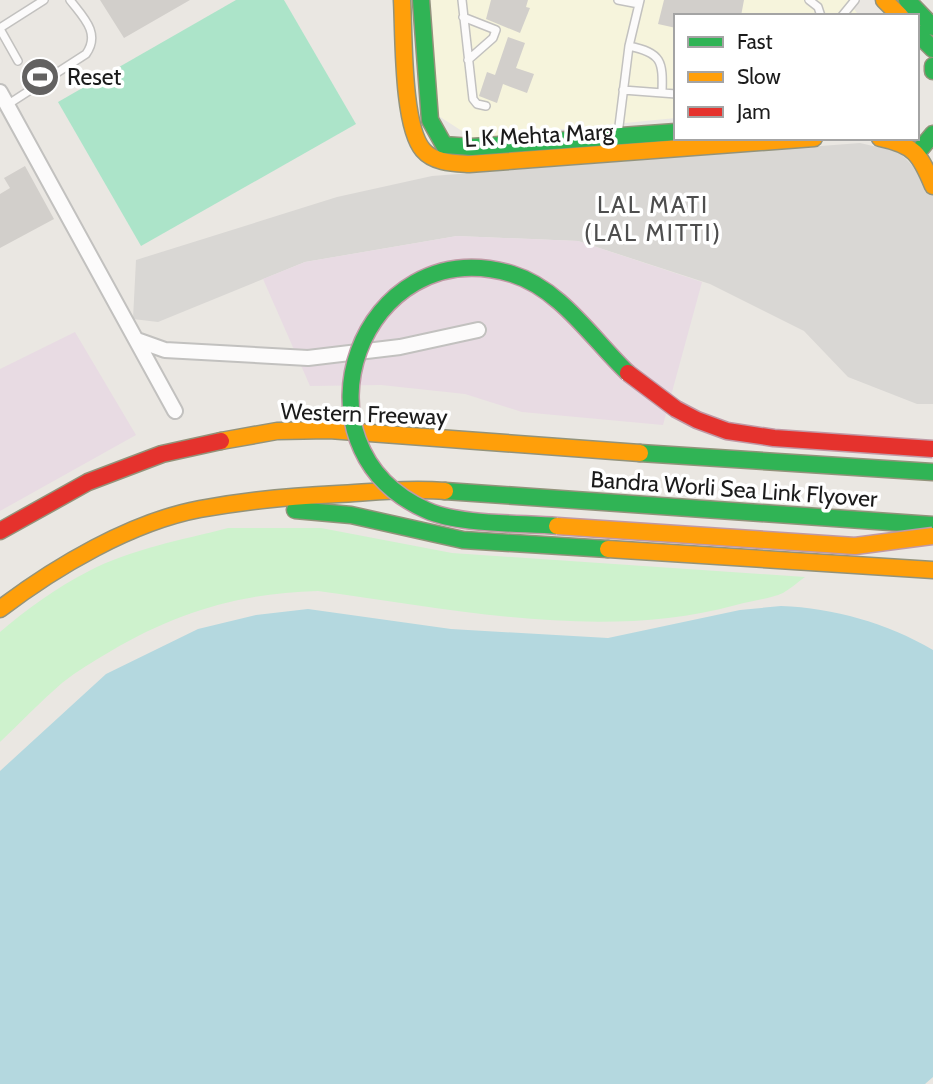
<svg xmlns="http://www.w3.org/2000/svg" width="933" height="1084" viewBox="0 0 933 1084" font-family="Cabin,sans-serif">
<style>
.residential{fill:#d9d7d4}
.industrial{fill:#e8dbe3}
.education{fill:#f6f4dc}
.park{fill:#cef2cd}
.pitch{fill:#ace4c9}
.water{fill:#b4d8df}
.building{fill:#d2cfcb}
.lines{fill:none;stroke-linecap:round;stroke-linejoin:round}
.lane-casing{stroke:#c2c1bf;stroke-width:10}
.street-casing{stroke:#c2c1bf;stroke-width:18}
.fast-casing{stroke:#93937b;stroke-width:19}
.slow-casing{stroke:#93937b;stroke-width:19}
.jam-casing{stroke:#93937b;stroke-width:19}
.lane{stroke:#fcfbfb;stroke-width:7}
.street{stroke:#fcfbfb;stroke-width:14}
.fast{stroke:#30b455;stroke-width:16}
.slow{stroke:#ff9f0a;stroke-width:16}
.jam{stroke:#e5322d;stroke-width:16}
.fast-bridge-casing{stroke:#c099a5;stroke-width:19;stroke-linecap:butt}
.slow-bridge-casing{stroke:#c099a5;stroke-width:19;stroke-linecap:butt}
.jam-bridge-casing{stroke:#c099a5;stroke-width:19;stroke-linecap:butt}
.fast-bridge{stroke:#30b455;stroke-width:16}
.slow-bridge{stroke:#ff9f0a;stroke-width:16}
.jam-bridge{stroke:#e5322d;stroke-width:16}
.labels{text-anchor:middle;stroke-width:7;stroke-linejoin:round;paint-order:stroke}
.poi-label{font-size:23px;fill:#1b1b1b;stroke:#fff;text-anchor:start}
.street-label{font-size:23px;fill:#1b1b1b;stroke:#fff}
.neighbourhood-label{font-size:24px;letter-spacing:2px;fill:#4e4e4e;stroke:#fff}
</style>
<rect width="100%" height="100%" fill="#eae7e2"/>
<path class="residential" d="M860,143l39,9 27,27 7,13v212h-16l-69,-27 -44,-46 -94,-47 -132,-43 -121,-5 -152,26 -147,60 -25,-3 3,-59 201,-63 95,-21z"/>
<path class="industrial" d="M457,236l121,5 124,41 -39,143 -141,-13 -57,-18 -84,-9 -71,1 -47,-107 42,-17z
M75,332l61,103 -136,76v-142z"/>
<path class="education" d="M431,0h417l11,16h-183v102l-203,20 -36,-23z"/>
<path class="park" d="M228,528h93l131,25 353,24c-7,5 -15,12 -22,16 -14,6 -32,8 -47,12 -135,37 -282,4 -418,-14 -77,2 -141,21 -207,60 -17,10 -34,20 -49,32 -22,19 -42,40 -62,59v-110c28,-24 56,-44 89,-61 42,-22 93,-31 139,-43z"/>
<path class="pitch" d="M236,0h48l72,124 -215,122 -83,-144z"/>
<path class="water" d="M781,606c53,2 106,17 152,44v427l-8,7h-925v-313l106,-97 92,-45 58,-14 52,-6 143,20 157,9 132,-28z"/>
<path class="building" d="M100,0h90l-66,38z
M491,0h37l-2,7 4,1 -10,25 -34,-14z
M664,0h80l-3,16h-65v12l-18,-4z
M508,37l17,6 -9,25 18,6 -7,19 -24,-9 -6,19 -18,-7 8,-24 8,3z
M25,166l29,53 -54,29v-54l10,-6 -6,-10z"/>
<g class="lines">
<defs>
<path id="lane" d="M462,0l11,99 4,5 9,2
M618,0l21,4
M809,0l9,7 3,9
M842,16l13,-16
M463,17l33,13 -3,8 -25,22
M0,28l44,-28
M0,29l18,32
M629,46c33,7 34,15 33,47
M623,90l53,4
M7,105l79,-51c15,-21 -3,-37 -16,-54
M618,134l11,-88 11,-46"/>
<path id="street" d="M0,92l175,319
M137,340l28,10 143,8 92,-11 78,-17"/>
<path id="fast" d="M421,0l9,120 14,25 28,2 204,-15
M907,0l26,27
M917,33l16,16
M933,66v5
M918,152l15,-18
M640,453l293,19
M445,491l488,34
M295,510l56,5 112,25 145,9"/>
<path id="slow" d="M402,0c2,34 0,126 21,150 11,13 31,13 46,14l345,-26
M884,0l16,16
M880,138c34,7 40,16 53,48
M221,441l56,-10 52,-1 311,23
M608,549l325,21
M0,609c55,-42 131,-87 200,-100 44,-8 94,-13 138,-15 36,-2 72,-6 107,-3"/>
<path id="jam" d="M0,531l88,-49 74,-28 59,-13"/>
</defs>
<use href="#lane" class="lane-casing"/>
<use href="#street" class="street-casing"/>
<use href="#fast" class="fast-casing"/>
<use href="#slow" class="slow-casing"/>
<use href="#jam" class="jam-casing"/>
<use href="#lane" class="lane"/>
<use href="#street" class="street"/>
<use href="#fast" class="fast"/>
<use href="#slow" class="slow"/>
<use href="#jam" class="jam"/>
<defs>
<path id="fast-bridge" d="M557,526c-36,-3 -99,-1 -131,-16 -143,-64 -65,-281 86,-236 49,15 81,66 116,99"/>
<path id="slow-bridge" d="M557,526l298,20 78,-10"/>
<path id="jam-bridge" d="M628,373l48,36 21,11 30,11 47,7 159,11"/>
</defs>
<use href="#fast-bridge" class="fast-bridge-casing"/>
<use href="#slow-bridge" class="slow-bridge-casing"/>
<use href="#jam-bridge" class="jam-bridge-casing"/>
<use href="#fast-bridge" class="fast-bridge"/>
<use href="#slow-bridge" class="slow-bridge"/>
<use href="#jam-bridge" class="jam-bridge"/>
</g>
<defs>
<symbol id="stadium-disc" viewBox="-11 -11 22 22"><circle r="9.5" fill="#636261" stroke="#fff"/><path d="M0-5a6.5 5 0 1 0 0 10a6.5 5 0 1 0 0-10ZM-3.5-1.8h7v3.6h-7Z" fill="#fff"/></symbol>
</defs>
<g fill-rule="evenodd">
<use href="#stadium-disc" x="18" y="55" width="44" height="44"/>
</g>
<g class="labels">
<g class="poi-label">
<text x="67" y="85">Reset</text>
</g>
<g class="street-label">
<text transform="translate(539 135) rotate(-3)" y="8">L K Mehta Marg</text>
<text transform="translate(364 414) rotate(2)" y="8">Western Freeway</text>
<text transform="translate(734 489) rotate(4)" y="8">Bandra Worli Sea Link Flyover</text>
</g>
<g class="neighbourhood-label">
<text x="653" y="213">LAL MATI<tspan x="653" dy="28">(LAL MITTI)</tspan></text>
</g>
</g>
<rect x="674" y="14" width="245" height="126" fill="#ffffff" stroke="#a4a4a4" stroke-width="2"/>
<rect x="688" y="37" width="35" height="10" fill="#30b455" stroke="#a4a4a4" stroke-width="2"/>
<text x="737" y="49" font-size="21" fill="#1b1b1b">Fast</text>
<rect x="688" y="72" width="35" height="10" fill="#ff9f0a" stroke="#a4a4a4" stroke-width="2"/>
<text x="737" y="84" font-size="21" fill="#1b1b1b">Slow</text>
<rect x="688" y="107" width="35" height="10" fill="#e5322d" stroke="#a4a4a4" stroke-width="2"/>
<text x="737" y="119" font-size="21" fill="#1b1b1b">Jam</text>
</svg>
